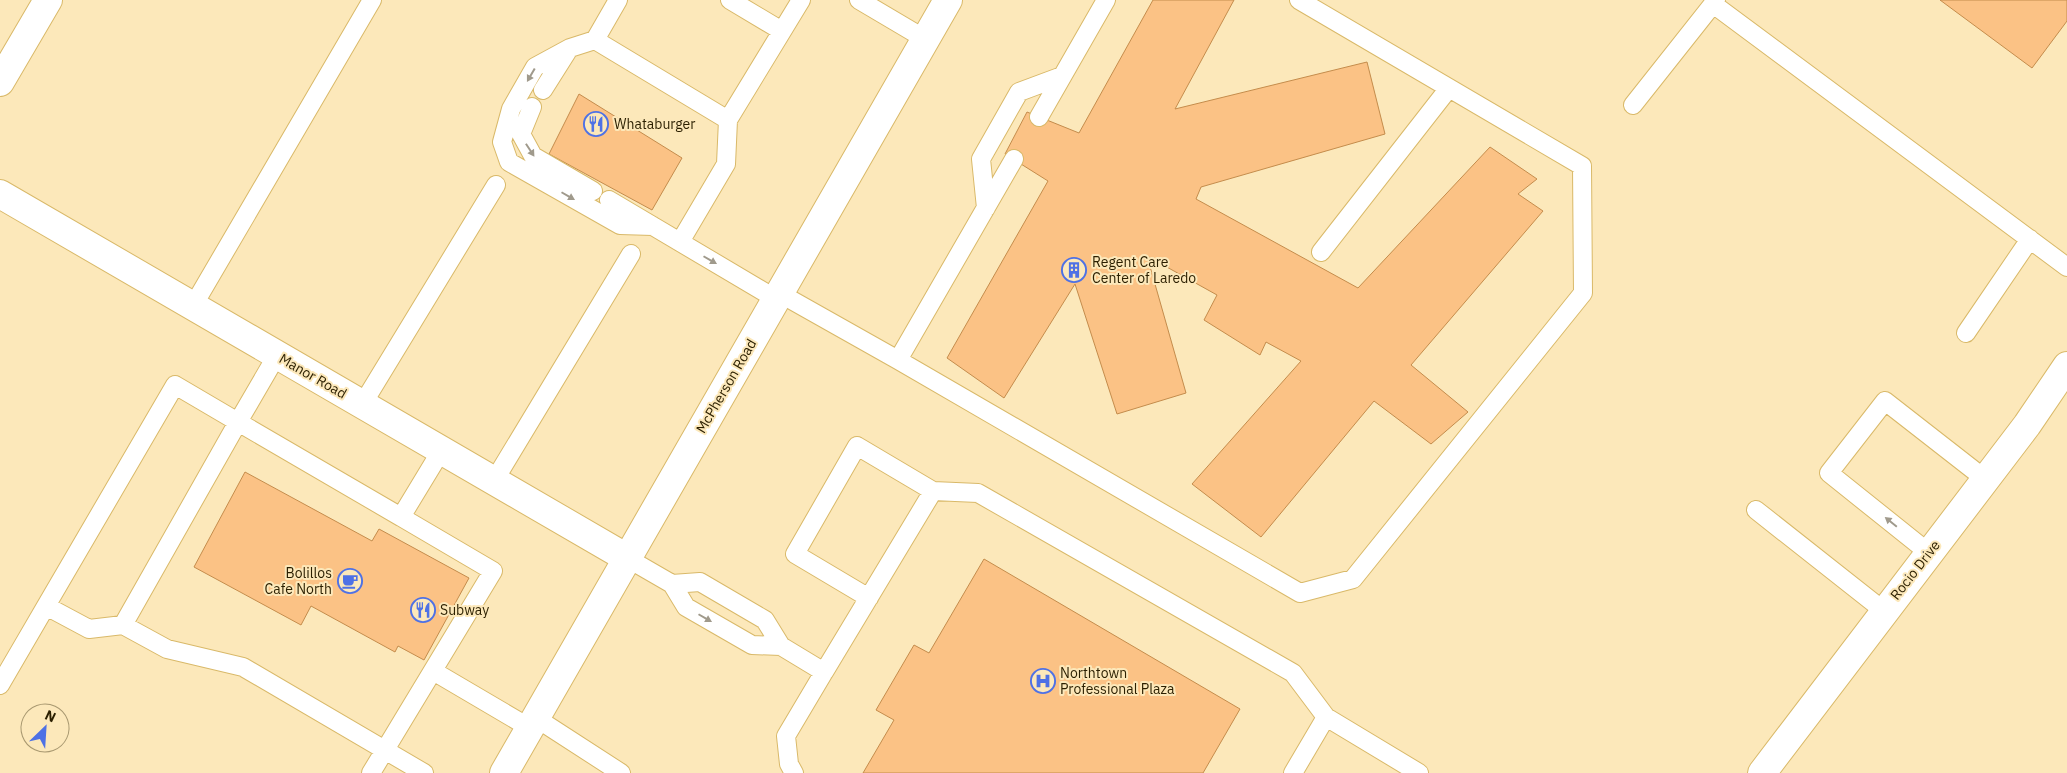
<svg xmlns="http://www.w3.org/2000/svg" width="2067" height="773" viewBox="0 0 2067 773" font-family="'IBM Plex Sans',sans-serif">
<style>
.building{fill:#fbc285;stroke:#c48c4c}
.lines{fill:none;stroke-linecap:round;stroke-linejoin:round}
.lane-casing{stroke:#d9b969;stroke-width:20}
.street-casing{stroke:#d9b969;stroke-width:30}
.secondary-casing{stroke:#d9b969;stroke-width:30}
.lane{stroke:#fff;stroke-width:18}
.street{stroke:#fff;stroke-width:28}
.secondary{stroke:#fff;stroke-width:28}
.oneway{fill:#a09a8c}
.labels{text-anchor:middle;stroke-width:4;stroke-linejoin:round;paint-order:stroke}
.poi-label{font-size:14px;fill:#2b1f00;stroke:#fce8ba;text-anchor:start}
.street-label{font-size:14px;fill:#2b1f00;stroke:#fce8ba}
</style>
<rect width="100%" height="100%" fill="#fce8ba"/>
<path class="building" d="M1153,0h81l-59,109 192,-47 18,72 -184,53 -5,12 162,89 132,-141 47,32 -19,15 25,17 -132,154 57,47 -37,32 -57,-43 -113,136 -69,-53 109,-123 -35,-19 -6,13 -56,-35 13,-25 -70,-39 39,137 -69,21 -42,-130 -71,114 -57,-40 101,-177 -43,-27 22,-42 52,21z
M1940,0h127v21l-35,47z
M579,94l103,64 -30,52 -103,-56z
M245,472l127,69 7,-12 90,49 -45,82 -26,-14 -3,6 -84,-46 -10,19 -107,-58z
M984,559l256,150 -37,64h-340l31,-53 -18,-10 38,-65 15,8z"/>
<g class="lines">
<defs>
<path id="lane" d="M618,0l-23,40 133,80 73,-120
M730,0l52,31
M859,0l66,39
M1716,0l-3,4 354,263
M595,40l-25,8 -35,19 -24,42 -9,33 7,20 111,63 33,1
M543,90l24,-38
M1633,105l80,-101
M532,107l-11,27 12,22 60,35
M1039,117l67,-117
M609,200l167,99
M986,208l-5,-49 38,-67 43,-16
M680,242l46,-78 2,-44
M1321,252l128,-164
M779,293l119,67 402,233 53,-14 230,-286 -1,-127 -283,-166
M193,306l179,-306
M1966,333l64,-94
M277,355l-39,67 163,95
M898,360l116,-201
M362,405l134,-220
M494,481l137,-227
M1756,510l128,101
M1929,553l-100,-80 56,-72 100,78
M627,558l45,26 14,23 66,38 29,1 -16,-26 -65,-38 -28,2
M869,598l-74,-44 62,-108 76,45 45,2 315,180 33,44
M46,606l129,-221 63,37 -115,203 44,24 76,18 181,106
M781,646l43,26 -38,64 3,28 5,9
M433,671l97,57
M824,672l109,-181
M0,685l46,-79 43,23 34,-4
M536,718l85,55
M371,773l122,-202 -92,-54 40,-66
M1293,773l33,-56 93,56"/>
<path id="street" d="M0,82l48,-82
M0,194l627,364
M1762,773l265,-348 40,-59"/>
<path id="secondary" d="M504,773l444,-773"/>
</defs>
<use href="#lane" class="lane-casing"/>
<use href="#street" class="street-casing"/>
<use href="#secondary" class="secondary-casing"/>
<use href="#lane" class="lane"/>
<use href="#street" class="street"/>
<use href="#secondary" class="secondary"/>
</g>
<defs><path id="oneway-solid" d="M-6-.8H1V-3.2L6.5 0L1 3.2V.8H-6Z" transform="scale(1.25)"/></defs>
<g class="oneway">
<use href="#oneway-solid" transform="translate(531 75) rotate(120)"/>
<use href="#oneway-solid" transform="translate(530 150) rotate(57)"/>
<use href="#oneway-solid" transform="translate(568 196) rotate(30)"/>
<use href="#oneway-solid" transform="translate(710 260) rotate(30)"/>
<use href="#oneway-solid" transform="translate(1891 522) rotate(-141)"/>
<use href="#oneway-solid" transform="translate(705 618) rotate(30)"/>
</g>
<defs>
<symbol id="restaurant-ring" viewBox="-11 -11 22 22"><circle r="9.5" fill="#fce8ba" stroke="#4e71e5" stroke-width="1.5"/><path d="M-5-6h1v4h1v-4h1v4h1v-4h1v5L-1.5 .5V6h-2V.5L-5-1ZM5-6V6H3V1.5H1.5Q1.5-4 5-6Z" fill="#4e71e5"/></symbol>
<symbol id="building-ring" viewBox="-11 -11 22 22"><circle r="9.5" fill="#fce8ba" stroke="#4e71e5" stroke-width="1.5"/><path d="M-4-6H4V6H1V3H-1V6H-4ZM-2.5-4.3h1.7v1.8h-1.7ZM.8-4.3h1.7v1.8H.8ZM-2.5-1h1.7V.8h-1.7ZM.8-1h1.7V.8H.8Z" fill="#4e71e5"/></symbol>
<symbol id="cafe-ring" viewBox="-11 -11 22 22"><circle r="9.5" fill="#fce8ba" stroke="#4e71e5" stroke-width="1.5"/><path d="M-5.5-4.5H6V0H3Q3 3.5 0 3.5H-2.5Q-5.5 3.5-5.5 0ZM3-3.2v2h1.7v-2ZM-6 4.5H4V6H-6Z" fill="#4e71e5"/></symbol>
<symbol id="hospital-ring" viewBox="-11 -11 22 22"><circle r="9.5" fill="#fce8ba" stroke="#4e71e5" stroke-width="1.5"/><path d="M-5-5h3v3.5h4V-5h3V5h-3V1.5h-4V5h-3Z" fill="#4e71e5"/></symbol>
</defs>
<g fill-rule="evenodd">
<use href="#restaurant-ring" x="582" y="110" width="28" height="28"/>
<use href="#building-ring" x="1060" y="256" width="28" height="28"/>
<use href="#cafe-ring" x="336" y="567" width="28" height="28"/>
<use href="#restaurant-ring" x="409" y="596" width="28" height="28"/>
<use href="#hospital-ring" x="1029" y="667" width="28" height="28"/>
</g>
<g class="labels">
<g class="poi-label">
<text x="614" y="129">Whataburger</text>
<text x="1092" y="267">Regent Care<tspan x="1092" dy="16">Center of Laredo</tspan></text>
<text x="332" y="578" text-anchor="end">Bolillos<tspan x="332" dy="16">Cafe North</tspan></text>
<text x="440" y="615">Subway</text>
<text x="1060" y="678">Northtown<tspan x="1060" dy="16">Professional Plaza</tspan></text>
</g>
<g class="street-label">
<text transform="translate(313 376) rotate(30)" y="5">Manor Road</text>
<text transform="translate(726 386) rotate(-60)" y="5">McPherson Road</text>
<text transform="translate(1915 570) rotate(-52)" y="5">Rocio Drive</text>
</g>
</g>
<g transform="translate(45 728) rotate(25)"><circle r="24" fill="#fce8ba" stroke="#a89870"/>
<path d="M0-4L9 19L0 12L-9 19Z" fill="#4e71e5"/>
<text y="-8" font-size="14" font-weight="bold" text-anchor="middle" fill="#2b1f00">N</text>
</g>
</svg>
